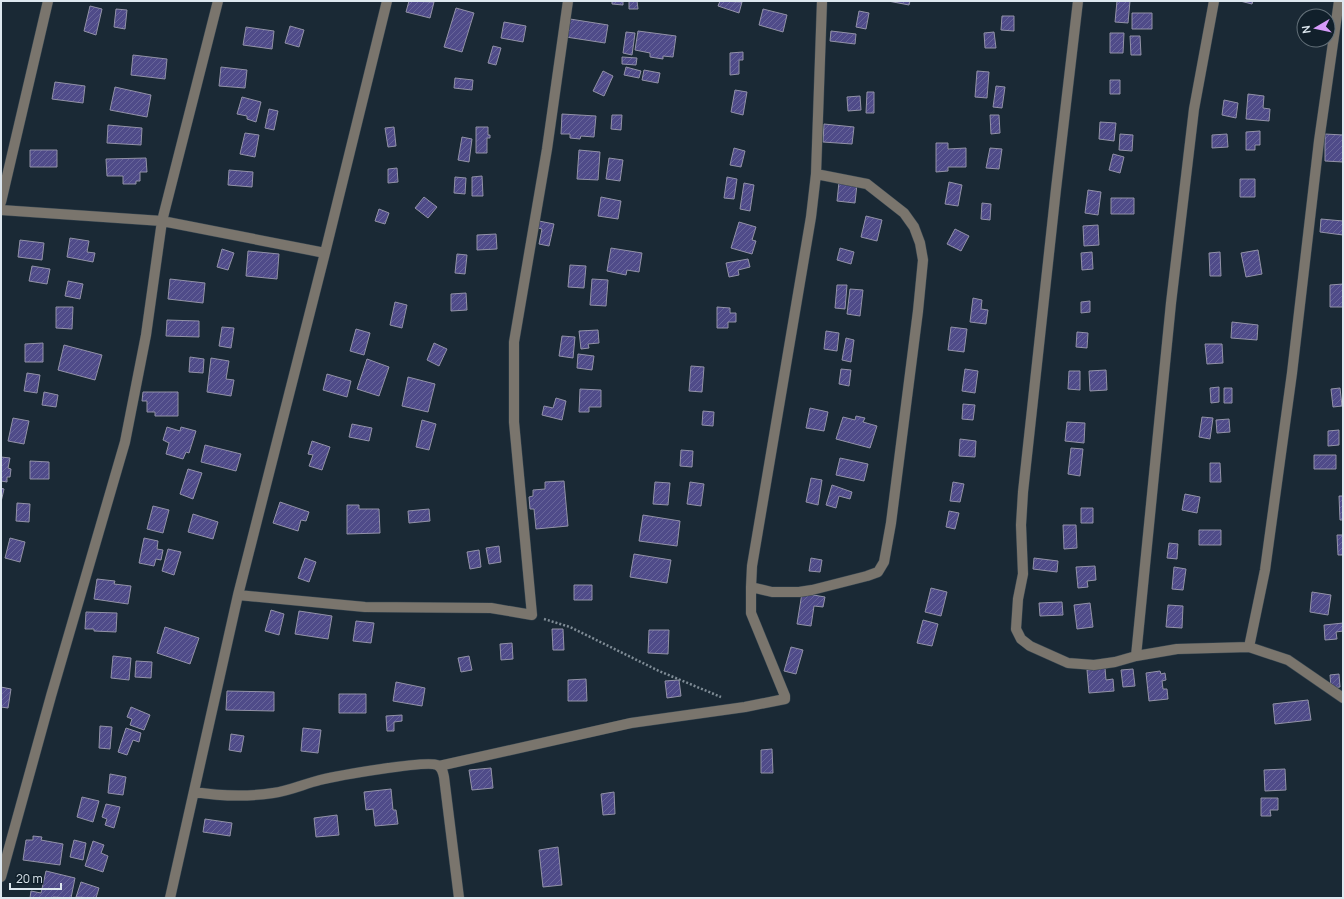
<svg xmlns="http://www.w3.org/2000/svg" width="1344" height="899" viewBox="0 0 1344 899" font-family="Manrope,sans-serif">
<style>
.building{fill:url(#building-hatch);stroke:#9292a7}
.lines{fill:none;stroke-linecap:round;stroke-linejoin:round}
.minor-casing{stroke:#35444f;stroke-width:11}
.path{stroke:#7f8c96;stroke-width:2.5;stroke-dasharray:2 2;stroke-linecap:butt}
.minor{stroke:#7a756d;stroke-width:10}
</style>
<defs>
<pattern id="building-hatch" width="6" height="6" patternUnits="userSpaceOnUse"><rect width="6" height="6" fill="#4f4b89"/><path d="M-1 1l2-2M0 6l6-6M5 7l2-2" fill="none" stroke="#68659a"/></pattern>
</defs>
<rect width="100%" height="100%" fill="#1a2935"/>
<path class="building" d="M409,1l25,1 -4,16 -24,-6z
M612,1h11v4l-11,-1z
M629,1h8l1,8h-9z
M720,1l22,1 -3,11 -21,-7z
M888,1h22l-1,4z
M1117,1h13l-2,22 -13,-1z
M1240,1h13l-1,3z
M90,6l12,3 -6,26 -12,-4z
M456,8l18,5 -12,39 -18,-5z
M116,9l11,1 -2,19 -11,-2z
M763,9l24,6 -4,17 -24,-7z
M859,11l10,2 -3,16 -10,-2z
M1132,13h20v16h-20z
M1002,16h12v15l-13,-1z
M570,19l38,6 -3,18 -39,-6z
M504,22l22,4 -3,16 -22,-4z
M290,26l14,4 -5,17 -14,-4z
M246,27l28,4 -2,18 -29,-4z
M638,31l38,5 -3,21 -10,-1v3l-13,-2v-4l-15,-3z
M831,31l25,3 -1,10 -25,-3z
M626,32l9,1 -3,22 -9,-2z
M994,32l2,16h-11l-1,-15z
M1110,33h14l-1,20h-13z
M1130,36h10l1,19h-10z
M493,46l8,2 -5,17 -8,-2z
M743,52v8h-4v14l-9,1v-22z
M133,55l34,4 -2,20 -34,-4z
M622,57l15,1 -1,7 -14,-1z
M221,67l26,3 -2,18 -26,-2z
M626,67l15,4 -2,7 -15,-3z
M644,70l16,3 -2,10 -16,-3z
M603,71l10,5 -9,20 -11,-5z
M977,71l12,1 -2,26 -12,-1z
M455,78l18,2 -1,10 -18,-2z
M1110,80h10v14h-10z
M55,82l30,4 -2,17 -31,-4z
M996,86l9,1 -3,21 -9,-1z
M115,87l36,8 -4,22 -37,-7z
M735,90l12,2 -4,23 -12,-3z
M867,92h7v21h-8z
M1248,94l16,2 -1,12 7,1 -1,12 -23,-2z
M860,96l1,14 -13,1 -1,-14z
M242,97l19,5 -5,20 -9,-3v-3l-10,-2z
M1224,100l14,3 -2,15 -14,-3z
M269,109l9,2 -4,19 -9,-2z
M562,114l34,2 -2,21 -13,-1 -1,3 -10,-1v-4h-9z
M612,115h10l-1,15 -10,-1z
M990,115h9l1,18 -9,1z
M1100,122l16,1 -2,18 -15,-2z
M824,124l30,3 -2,17 -29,-2z
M108,125l34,3 -1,17 -34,-2z
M394,127l2,19 -8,1 -3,-19z
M476,127h12v8h2v3h-3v15h-11z
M1260,131v14h-5v5h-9v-18z
M245,133l14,2 -4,22 -15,-3z
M1120,134l13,1 -1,16 -13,-1z
M1227,134l1,13 -16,1v-13z
M1325,134l18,1v27l-18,-1z
M462,137l10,2 -3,23 -11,-2z
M936,143h12v6l18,-1v19h-18v4l-12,1z
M734,148l11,3 -4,16 -11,-2z
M990,148l12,1 -3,20 -13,-1z
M30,150h27v17h-27z
M579,150l21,2 -2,28 -21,-1z
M1113,154l11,3 -4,16 -11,-3z
M146,158l1,14h-7v9h-4v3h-13v-8h-16l-1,-17z
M609,158l14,2 -3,21 -14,-2z
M397,168l1,14 -10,1v-14z
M229,170l24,2 -1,15 -24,-2z
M482,176l1,20h-11v-19z
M455,177l11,1 -1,16 -11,-1z
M727,177l10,2 -3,20 -10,-1z
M1240,179h15v18h-15z
M839,182l18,2 -2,19 -18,-2z
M949,182l13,3 -4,21 -13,-2z
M744,183l10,2 -4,26 -10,-2z
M1088,190l13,2 -3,23 -13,-2z
M424,197l13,10 -9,11 -13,-10z
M601,197l20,4 -3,18 -20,-3z
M1111,198h23v16h-23z
M982,203l9,1 -1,16 -9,-1z
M379,209l10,4 -4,11 -10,-3z
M866,216l16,4 -5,21 -16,-4z
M1321,219l22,2v14l-23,-3z
M539,221l15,3 -5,22 -10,-2 3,-15 -4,-1z
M739,222l17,5 -4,13 4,1 -4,13 -21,-6z
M1098,225l1,20 -15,1 -1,-20z
M955,229l14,7 -8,15 -14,-7z
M496,234l1,15 -20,1v-15z
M70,238l19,3 -2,11 8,1 -2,9 -26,-5z
M20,240l24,3 -2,17 -24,-3z
M611,248l31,5 -3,19 -12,-2 -1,5 -19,-4z
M840,248l14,4 -3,12 -14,-4z
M222,249l12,4 -6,17 -11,-3z
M1258,250l4,24 -16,3 -5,-24z
M248,251l31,3 -2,25 -31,-3z
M1092,252l1,17 -11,1 -1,-17z
M1220,252l1,24h-11l-1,-23z
M457,254l10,1 -2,19 -10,-1z
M748,259l2,8 -12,3 1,5 -10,2 -3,-14z
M570,265l16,1 -2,22 -16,-1z
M32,266l18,3 -3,15 -18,-3z
M170,279l35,4 -2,20 -35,-4z
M592,279l16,1 -2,26 -16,-1z
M68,281l15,3 -3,15 -15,-3z
M1343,284v23h-13v-22z
M837,285h10l-2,24 -10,-1z
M850,289l13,1 -3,26 -13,-2z
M466,293l1,17 -16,1v-17z
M973,298l9,2 -1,9 7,1 -2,14 -16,-2z
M1090,301v11l-9,1v-11z
M395,302l12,3 -5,23 -12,-3z
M56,307h17l-1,22 -16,-1z
M717,307l13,1v5h6v9h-8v6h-11z
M167,320l32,1v16l-33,-1z
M1232,322l26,3 -1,15 -26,-2z
M222,327l12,1 -3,20 -12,-2z
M951,327l16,2 -3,23 -16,-2z
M356,329l14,4 -6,22 -14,-4z
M598,330l1,13 -11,1 1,4 -8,1 -2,-18z
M826,331l13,2 -2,18 -13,-2z
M1077,332l11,1 -1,15 -11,-1z
M562,336l13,1 -2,21 -14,-2z
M846,338l8,2 -3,22 -9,-2z
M43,343v19h-18v-18z
M434,343l13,6 -8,17 -12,-6z
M1205,344h17l1,19 -16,1z
M64,345l38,10 -7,25 -37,-10z
M578,354l16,2 -2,14 -15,-2z
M190,357l14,2 -1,14 -14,-1z
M211,358l18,3 -3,18 8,1 -3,16 -24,-4z
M367,359l22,8 -10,29 -22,-7z
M691,366l13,1 -2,25 -13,-1z
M841,369l10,1 -2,16 -10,-2z
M965,369l13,2 -3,22 -13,-2z
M1106,370l1,20 -17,1 -1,-20z
M1069,371h11v19l-12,-1z
M27,373l13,2 -3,18 -13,-2z
M327,374l24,7 -4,16 -24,-7z
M408,377l27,7 -7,28 -26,-6z
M1219,387v15l-8,1 -1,-15z
M1224,388h8v15h-8z
M1340,388l2,18 -9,1 -2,-18z
M580,389l21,1v17h-12v5h-10z
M44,392l14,3 -2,12 -14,-2z
M143,392h35v24h-23v-4h-8v-11h-5z
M556,398l10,3 -4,19 -20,-5 2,-9 9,2z
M963,404l12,1 -2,15 -11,-1z
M810,408l18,4 -4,19 -18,-3z
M703,411l11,1 -1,14 -11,-1z
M856,416l9,2 -2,4 14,4 -7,22 -34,-9 7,-22 12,3z
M1202,417l11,1 -3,21 -11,-2z
M13,418l16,3 -5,23 -16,-3z
M1229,419l1,13 -13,1 -1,-13z
M422,420l14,4 -7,26 -13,-3z
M1067,422l18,1 -1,20 -19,-2z
M352,424l20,4 -3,13 -20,-4z
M167,427l13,4 1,-4 15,4 -7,22 -3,-1 -3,7 -17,-5 3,-11 -6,-3z
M1339,430v15l-11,1v-15z
M960,439l16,2 -1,16 -16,-1z
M312,441l18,6 -8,23 -13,-4 4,-11 -5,-1z
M205,445l36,9 -5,17 -35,-9z
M1071,448l12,1 -3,27 -12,-2z
M681,450l12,1 -1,16 -12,-1z
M1314,455h22v14h-22z
M1,457l9,1 -2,10 3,1 -1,8h-3v5l-6,-1z
M840,458l28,6 -4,17 -28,-6z
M30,461l19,1v17h-19z
M1210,463h10l1,19h-11z
M188,469l14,4 -9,26 -13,-5z
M811,478l11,2 -4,25 -12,-3z
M564,481l4,45 -32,3 -2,-20h-4l-1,-12 4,-1v-6l12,-1v-7z
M655,482l15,1 -2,22 -15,-1z
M690,482l14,2 -3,22 -14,-2z
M953,482l11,2 -4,18 -10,-1z
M832,485l20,7 -2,7 -11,-3 -3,12 -10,-3z
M1,488l3,1 -3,13z
M1185,494l15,3 -3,16 -15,-3z
M1339,496h4v24h-3z
M280,502l29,10 -3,9 -5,-1 -3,11 -25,-8z
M17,503l13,1 -1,18 -13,-1z
M347,505h12v4h20l1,24 -33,1z
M153,506l16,4 -6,23 -16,-4z
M1081,508h12v15h-12z
M429,509l1,12 -21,2 -1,-12z
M949,511l10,2 -4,16 -9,-2z
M193,514l25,8 -5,17 -25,-7z
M643,515l37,6 -3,25 -38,-5z
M1063,525h13l1,23 -13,1z
M1199,530h22v15h-22z
M1337,535h6v20h-5z
M10,538l15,4 -5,20 -15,-4z
M144,538l14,3 -1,8 6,1 -2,10 -5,-1 -2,7 -15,-3z
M1169,543l9,1 -1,15 -10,-1z
M499,546l2,16 -12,2 -3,-16z
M168,549l13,3 -7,23 -12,-4z
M479,550l2,17 -11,2 -3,-17z
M634,554l37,6 -4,23 -37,-6z
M305,558l11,4 -7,20 -11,-4z
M811,558l11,2 -2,12 -11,-1z
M1034,558l24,3 -1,11 -24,-3z
M1095,566l1,14 -9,1 1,6 -10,1 -2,-21z
M1174,567l12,2 -3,21 -11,-1z
M97,579l18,2 -1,3 17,2 -3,18 -34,-5z
M574,585h18v15h-18z
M931,588l16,4 -6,24 -16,-4z
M1312,592l19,3 -3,20 -18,-3z
M802,593l23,4 -2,10 -9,-1 -3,20 -14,-2z
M1062,602l1,13 -23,1 -1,-13z
M1090,603l3,24 -16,2 -3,-24z
M1168,605l15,1 -1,22 -16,-1z
M271,610l13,4 -5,21 -14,-4z
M299,611l33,5 -4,23 -33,-5z
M86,612l31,1 -1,19 -22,-1v-2h-9z
M923,620l15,4 -6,22 -15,-3z
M356,621l18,2 -3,20 -18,-2z
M1343,623v8l-7,1 1,7 -12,1 -1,-15z
M165,627l34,11 -9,26 -33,-11z
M552,629h11l1,21h-11z
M649,630h20l-1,24 -20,-1z
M512,643l1,16 -12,1 -1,-16z
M791,647l12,3 -7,24 -12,-3z
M113,656l18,2 -2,22 -18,-2z
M469,656l3,14 -11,2 -3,-14z
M136,661l16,1 -1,16 -16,-1z
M1105,668l1,12 7,-1 1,12 -25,2 -2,-23z
M1133,669l2,17 -12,1 -2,-17z
M1160,671l1,3 4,-1 1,7 -4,1 1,8h4l1,10 -19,2 -3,-28z
M1339,674l1,13 -9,1 -1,-13z
M586,679l1,22h-19v-21z
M679,680l2,16 -14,2 -2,-17z
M396,682l29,6 -3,18 -29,-5z
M1,687l10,2 -3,19 -7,-1z
M227,691l47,1v19l-48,-1z
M339,694h27v19h-27z
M1308,700l3,20 -36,4 -2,-20z
M131,707l19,8 -6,15 -14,-5 2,-6 -5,-2z
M402,715v6l-8,1v9h-7l-1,-15z
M100,726l12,1 -2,22 -11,-1z
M126,728l15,5 -2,9 -6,-2 -6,15 -9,-3z
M303,728l18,2 -3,23 -17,-2z
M231,734l13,2 -3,16 -12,-2z
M772,749l1,24h-12v-23z
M491,768l2,20 -21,2 -3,-20z
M1285,769l1,21 -21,1 -1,-21z
M110,774l16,3 -3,18 -15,-2z
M391,789l2,21h3l2,14 -23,2 -2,-17 -7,1 -2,-18z
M614,792l1,22 -12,1 -2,-21z
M82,797l17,4 -6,21 -16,-5z
M1261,798h17v12h-8l1,6h-10z
M106,804l14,3 -6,21 -9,-3 2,-6 -5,-2z
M337,815l2,20 -23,2 -2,-19z
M205,819l27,4 -2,13 -27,-4z
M33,836l9,1 -1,3 22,4 -3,21 -37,-5 3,-20h7z
M74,840l12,3 -3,17 -13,-3z
M93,841l11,4 -3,8 7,3 -5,16 -18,-6z
M558,847l4,38 -19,2 -4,-37z
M46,871l29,7 -4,20 -18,-1 -1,1h-22l1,-7 10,2z
M81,882l18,6 -3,10 -20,-1z"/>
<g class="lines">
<defs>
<path id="minor" d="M1078,1l-22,188 -33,303 -2,33 2,49 -5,25 -2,30 5,10 9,7 38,17 26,2 21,-3 21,-6 41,-7 72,-2 39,13 55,38
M1,202l47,-201
M1,210l161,11 163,32
M751,587l21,5h27l13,-2 55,-14 11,-4 6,-10 7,-39 27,-212 5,-51 -3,-17 -6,-16 -10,-14 -37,-29 -51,-10
M238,595l127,12 126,1 41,7 -18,-193v-80l33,-193 21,-148
M1249,647l16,-77 27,-197 27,-232 20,-140
M1136,656l35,-353 23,-194 20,-108
M439,766l192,-43 114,-16 40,-8v-3l-34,-83v-26l1,-21 59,-349 5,-43 6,-173
M194,792c26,4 53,5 79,1 16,-2 31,-9 47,-13 16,-4 106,-20 117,-15 5,2 6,7 7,12l15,121
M1,877l50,-181 74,-254 21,-107 16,-114 56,-220
M170,898l68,-303 87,-342 62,-252"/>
</defs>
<use href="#minor" class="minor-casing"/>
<path class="path" d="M544,619l26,8 89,44 62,26"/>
<use href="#minor" class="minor"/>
</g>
<rect width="1344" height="899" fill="none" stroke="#dde7ef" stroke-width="4"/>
<g transform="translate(1316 28) rotate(261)"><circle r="19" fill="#11202b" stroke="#637079"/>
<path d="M0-3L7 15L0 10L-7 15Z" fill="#d69bfa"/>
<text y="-6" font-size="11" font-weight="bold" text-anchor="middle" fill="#dde7ef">N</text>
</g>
<path d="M10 883v6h51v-6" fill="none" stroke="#dde7ef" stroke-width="2"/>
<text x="16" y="883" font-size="12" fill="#dde7ef" stroke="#11202b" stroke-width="3" paint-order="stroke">20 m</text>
</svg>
